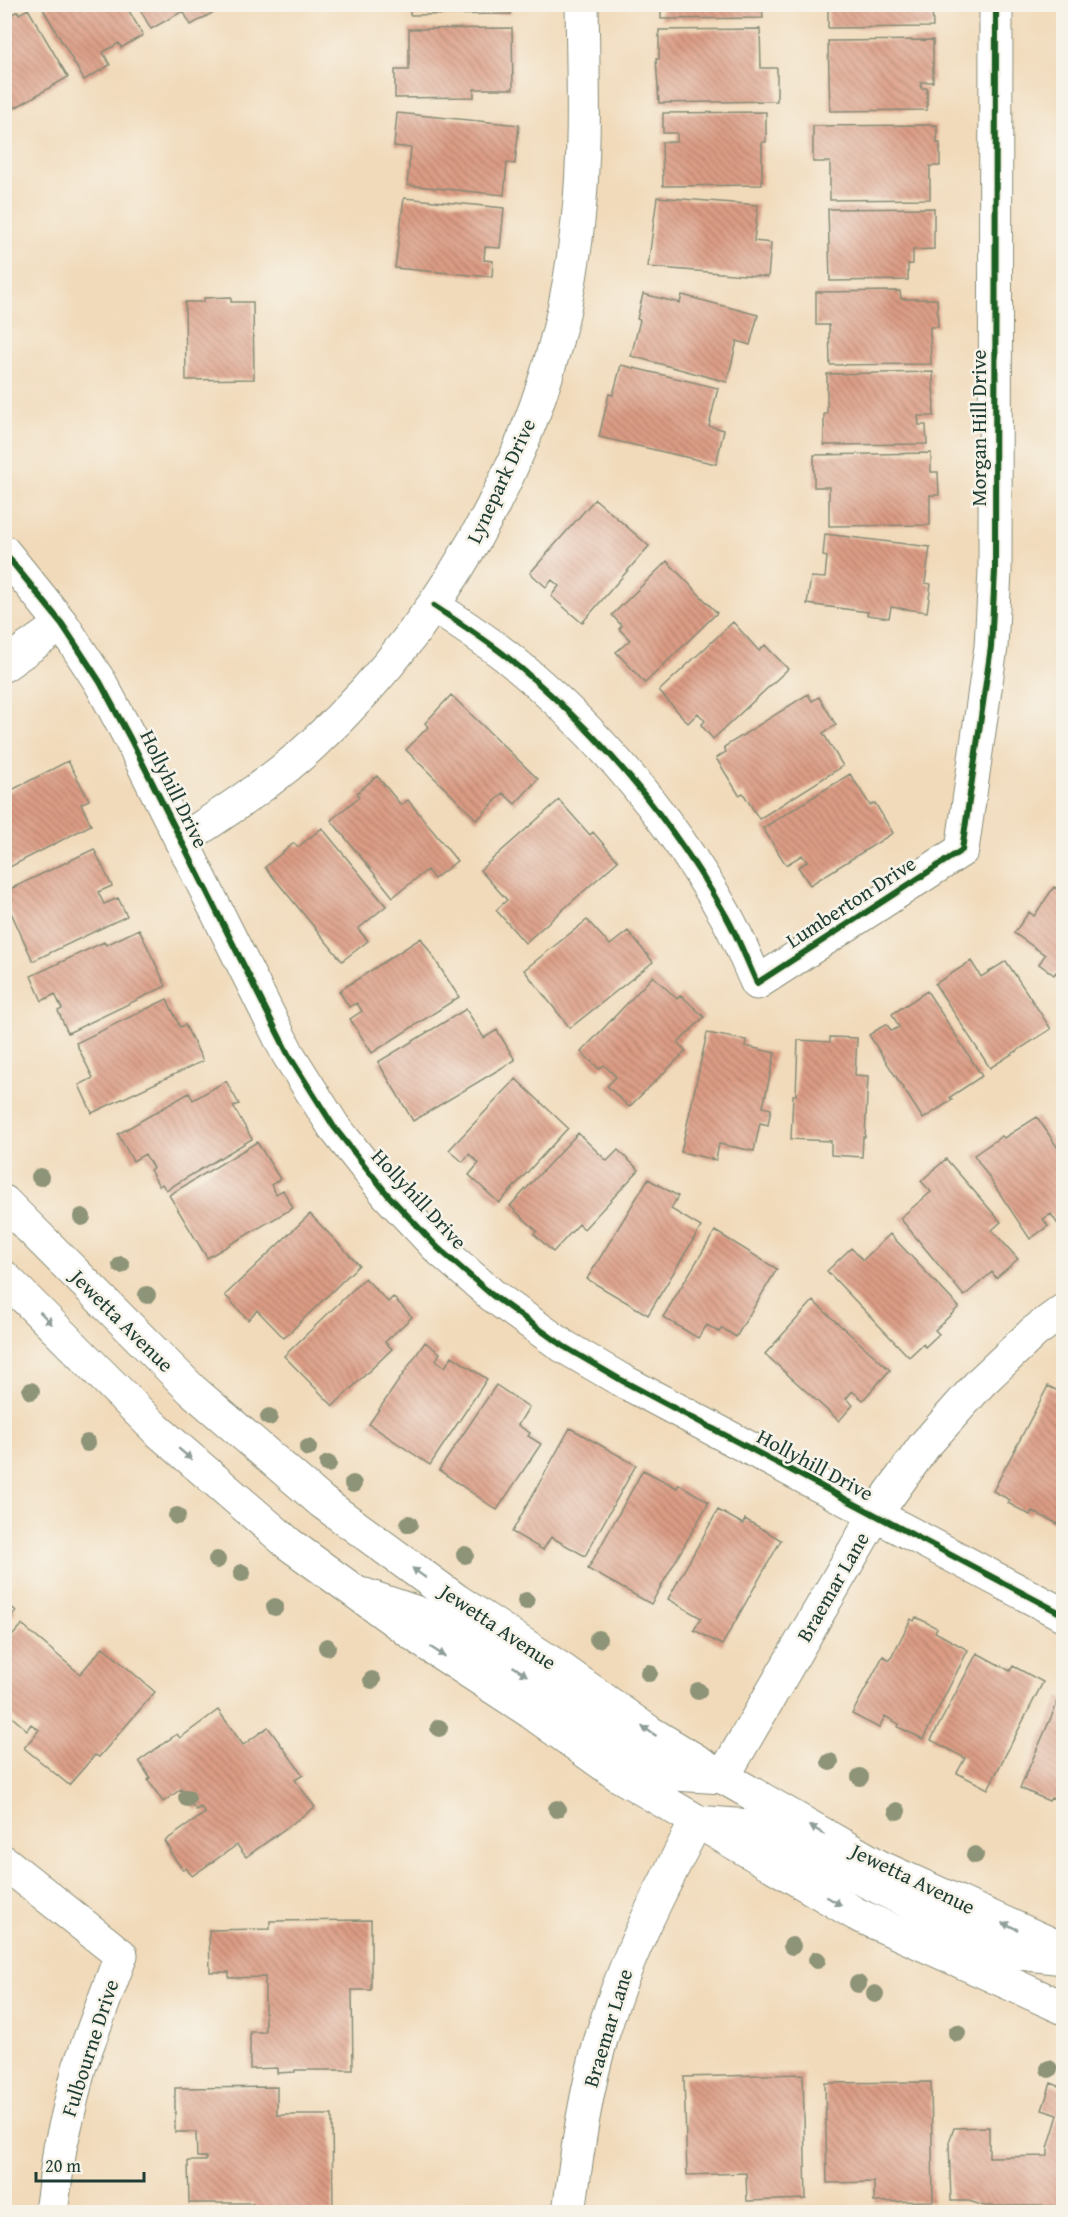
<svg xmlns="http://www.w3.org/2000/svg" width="1068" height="2217" viewBox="0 0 1068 2217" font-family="'Gentium Book Plus',serif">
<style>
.building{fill:url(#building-back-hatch)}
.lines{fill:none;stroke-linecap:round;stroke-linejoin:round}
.minor-casing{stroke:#888c77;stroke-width:35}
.tertiary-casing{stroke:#888c77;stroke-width:35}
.minor{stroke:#fff;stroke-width:33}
.tertiary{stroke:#fff;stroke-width:33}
.cycleway-casing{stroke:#f7f3e8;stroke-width:10}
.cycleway{stroke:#1b5e20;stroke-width:6}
.tree{fill:#8e9478}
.oneway{fill:#8f9e9a}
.labels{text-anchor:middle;stroke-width:5;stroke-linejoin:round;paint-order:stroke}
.street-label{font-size:21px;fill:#1f3d34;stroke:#f7f3e8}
</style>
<defs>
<pattern id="building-back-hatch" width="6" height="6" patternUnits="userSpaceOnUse" patternTransform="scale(1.5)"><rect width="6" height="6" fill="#dc9c84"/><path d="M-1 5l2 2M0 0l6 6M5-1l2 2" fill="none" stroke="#b2806d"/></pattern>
</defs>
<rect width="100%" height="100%" fill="#f7f3e8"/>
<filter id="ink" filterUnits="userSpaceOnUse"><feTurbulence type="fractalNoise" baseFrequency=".0167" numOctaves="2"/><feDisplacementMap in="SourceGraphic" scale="12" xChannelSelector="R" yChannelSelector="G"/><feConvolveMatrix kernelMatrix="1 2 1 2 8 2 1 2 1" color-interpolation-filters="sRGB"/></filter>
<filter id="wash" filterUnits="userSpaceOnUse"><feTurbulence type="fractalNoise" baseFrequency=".008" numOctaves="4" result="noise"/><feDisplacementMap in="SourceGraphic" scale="24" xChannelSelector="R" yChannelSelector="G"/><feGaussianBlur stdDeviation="1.35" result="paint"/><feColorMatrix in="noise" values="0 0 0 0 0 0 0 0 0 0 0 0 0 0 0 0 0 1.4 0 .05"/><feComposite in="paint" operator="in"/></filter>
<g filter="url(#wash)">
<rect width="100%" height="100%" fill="#f1daba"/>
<g id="blocks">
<path class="building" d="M51,4h74l18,31 -22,13 -2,-5 -16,9 7,13 -26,15 -41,-71z
M137,4h82l2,4 -30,17 -8,-14 -32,18z
M410,4h101v10l-101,1z
M661,4h101l1,14 -102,1z
M828,4h104l1,23 -105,1z
M28,9l40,68 -60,35 -4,-6v-88l14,-7 1,3z
M512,28l1,61h-39v8l-79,1v-28h14v-41z
M760,29l1,39h16v33l-118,2 -3,-44h3v-29z
M933,40v42h-12v6h6v22l-97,1 -2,-70z
M766,112v30h-4v43l-99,1 -1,-44h15v-9h-14v-20z
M397,113l122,12 -4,39 -8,-1 -3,32 -97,-10 4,-37 -17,-2z
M937,125v18h3v23h-10v33l-100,1v-38h-17v-36z
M657,197l101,8 -4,36 17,2 -3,34 -120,-10z
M404,198l100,10 -4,40 -15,-1 -1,13 9,1 -1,16 -97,-9z
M934,208v41l-21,1v14h-5v16l-78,1 -2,-72z
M900,291l1,8h36l1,28h-8l1,37 -101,1 -1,-40h-13v-33z
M643,294l37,9 2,-8 76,20 -8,30 -13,-4 -10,41 -96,-26 9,-36 -3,-1z
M231,297v5h22l1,77 -68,1 -1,-78h19v-4z
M621,365l97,23 -9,38 15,4 -8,34 -117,-27 10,-43 4,1z
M933,372l1,44h-16l1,9h7l1,19 -103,1v-31h3v-40z
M931,453v19h7l1,23h-9v30l-101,1v-39h-15v-32z
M595,499l54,47 -67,77 -31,-27 8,-10 -7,-6 -6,7 -16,-14z
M825,534l105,13 -5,36 6,1 -4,28 -36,-5 -2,11 -22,-3 1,-3 -61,-8 4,-27 14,1 2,-21 -4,-1z
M667,561l50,52 -72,70 -29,-31 14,-12 -11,-11 3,-3 -10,-11z
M733,622l26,29 6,-6 23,24 -75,70 -12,-14 4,-4 -7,-8 -10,10 -29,-32z
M808,694l4,7 7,-4 17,28 -13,8 20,33 -84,53 -16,-26 -4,2 -23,-37 10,-6 -2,-5z
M451,695l87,84 -23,25 -12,-11 -26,27 -71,-70 22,-23 -3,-4z
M68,761l21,39 -8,4 10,21 -87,45v-76z
M850,774l20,31 5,-2 18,30 -83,52 -12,-18 9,-5 -5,-7 -16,10 -23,-37z
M377,776l24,29 7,-5 49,61 -23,18 -7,-9 -34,27 -62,-77 28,-23 -2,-4z
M559,800l31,35 3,-3 25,29 -93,82 -29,-33 11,-10 -27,-30z
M322,828l64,78 -28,23 10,12 -26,20 -77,-94 29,-24 4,4z
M94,849l18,37 -14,6 6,12 14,-6 9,18 -94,45 -29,-64v-5z
M1054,887l10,6v84l-8,-5 -2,3 -15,-11 6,-9 -31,-22 15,-21 5,4z
M587,920l23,25 18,-14 25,31 -83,66 -46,-58z
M139,929l27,57 -98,47 -10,-22 4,-2 -7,-15 -13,7 -11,-25 73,-34 2,3z
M421,938l38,59 -87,56 -22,-34 12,-8 -5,-8 -8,4 -10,-16z
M971,961l10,16 25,-16 45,68 -61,39 -55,-84z
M653,976l24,23 4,-4 23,22 -26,26 8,8 -57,56 -22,-21 9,-9 -12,-12 -5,4 -18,-17z
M927,991l55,85 -32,21 2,3 -29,19 -54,-84 17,-11 6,7 7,-4 -7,-13z
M167,999l13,28 5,-2 18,36 -111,52 -13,-28 14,-7 -17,-35z
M466,1009l18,29 13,-8 18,30 -102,61 -35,-59z
M707,1033l39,7 -1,6 30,7 -12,54 8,2 -3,16 -8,-2 -6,28 -35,-7 -3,16 -35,-8z
M830,1037l27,1 -2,37 13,1 -3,61h-2l-1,20 -31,-2v-14l-40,-2 2,-44h3l2,-55 32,2z
M516,1079l52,49 -69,75 -30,-28 10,-12 -10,-9 -6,8 -14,-12z
M226,1081l13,23 -6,2 19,33 -86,51 -4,-6 -3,2 -9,-16 3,-2 -8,-14 -12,7 -15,-27 71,-41 4,7z
M1037,1117l27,40v66l-5,3 -8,-12 -8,5 5,7 -18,13 -56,-84 28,-19 2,2z
M578,1133l29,28 11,-11 21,20 -55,59 -5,-5 -26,28 -19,-18 3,-3 -27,-25z
M257,1142l23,37 -9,6 5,9 7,-4 10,18 -86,50 -38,-63z
M946,1159l55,63 -9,8 26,29 -22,19 -4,-6 -28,24 -64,-78 31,-26 -10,-11z
M648,1179l30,17 -7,13 30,18 -53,88 -61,-36z
M310,1214l49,51 -75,73 -27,-28 -9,10 -23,-25z
M715,1231l62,38 -41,68 -14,-9 -3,4 -12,-7 -9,13 -35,-21z
M890,1234l69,73 -24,23 4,4 -14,13 -2,-3 -14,13 -82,-86 24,-23 12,12z
M365,1278l23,24 5,-5 19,20 -27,25 7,7 -59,57 -49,-50z
M813,1301l77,69 -27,30 -11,-9 -6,8 7,6 -14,16 -74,-67z
M425,1342l15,11 -4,7 9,7 7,-11 35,23 -57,86 -61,-41z
M496,1385l33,22 -11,18 12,8 -2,3 13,8 -44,66 -58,-40z
M1048,1386l16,8v120l-6,10 -26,-13 -2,4 -22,-12 2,-3 -17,-9z
M570,1428l66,37 -51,91 -34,-19 -8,13 -31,-18z
M643,1470l34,18 2,-4 30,18 -58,102 -63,-35z
M718,1510l25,14 2,-5 36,21 -59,105 -28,-15 7,-12 -33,-19z
M4,1600l12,11 -12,13z
M916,1617l21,11 -2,4 33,18 -45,89 -25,-12 1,-3 -14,-8 -6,12 -27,-14 31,-58 7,4 21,-41 3,2z
M22,1625l58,49 23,-27 52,45 -56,65 -4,-2 -26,30 -45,-37 15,-18 -8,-6 -4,6 -22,-19 5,-5 -6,-4v-57z
M977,1653l33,18 3,-5 30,16 -55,107 -31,-16 8,-15 -34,-18z
M1060,1697l4,1v106l-13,-6 -2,3 -29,-13z
M218,1710l25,35 25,-18 35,48 -8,5 20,27 -69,50 -9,-12 -45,31 -6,-8 -3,2 -14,-19 2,-1 -6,-9 40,-28 -4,-6 -5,3 -15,-21 -18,13 -15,-22 2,-2 -11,-17 38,-27 3,4z
M371,1920v70h-19l1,80h-58v2l-18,1v-5l-27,1v-37h15v-55l-36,1v-6h-19l-1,-42 61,-1v-8z
M803,2074l3,125 -59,2 -1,-28 -59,2 -3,-98z
M931,2082l2,119 -59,1v-20l-47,1 -2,-100z
M1051,2083l13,5v118h-80l-15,-5h-18l-2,-59 5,-14 35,-1v30l59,-1v-8l10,-33 -16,-5z
M277,2087v28h55l1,97h-80v-9h-64l-1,-42h18v-4h-9l-1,-25h-21v-44z"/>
</g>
</g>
<g filter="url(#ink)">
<use href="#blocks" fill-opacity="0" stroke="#888c77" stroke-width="1.5"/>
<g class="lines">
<defs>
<path id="minor" d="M4,552l58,72 38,58 31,58 157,314 46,73 54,68 50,53 54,47 71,51 58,34 443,235
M434,606c24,16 49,32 72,50 90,73 163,159 220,260 12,21 21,45 31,67l205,-133 29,-203 4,-76 1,-567
M4,665l58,-41
M181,841c45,-30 91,-59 131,-96 146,-136 246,-324 266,-524 8,-72 5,-145 4,-217
M365,1595l82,28 227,151 49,3 152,-262 49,-69 57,-64 53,-50 30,-22
M4,1862l117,93 -42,113 -19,80 -9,64
M569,2212c8,-57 15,-114 31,-169 22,-78 59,-150 96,-221l53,4 37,16 225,110 53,6"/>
<path id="tertiary" d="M4,1202l188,188 130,112 134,98 105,69 88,63 74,45 157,90 184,83
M4,1277l152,152 133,115 138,100 104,68 89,64 236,138 208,94"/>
</defs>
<use href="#minor" class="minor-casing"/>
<use href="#tertiary" class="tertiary-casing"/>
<use href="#minor" class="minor"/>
<use href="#tertiary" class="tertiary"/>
<defs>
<path id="cycleway" d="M4,552l58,72 38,58 31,58 157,314 46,73 54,68 50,53 54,47 71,51 58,34 443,235
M434,606c24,16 49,32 72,50 90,73 163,159 220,260 12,21 21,45 31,67l205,-133 29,-203 4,-76 1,-567"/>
</defs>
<use href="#cycleway" class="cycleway-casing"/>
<use href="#cycleway" class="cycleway"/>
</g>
<g class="tree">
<circle cx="40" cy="1177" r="9"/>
<circle cx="82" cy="1217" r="9"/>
<circle cx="121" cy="1265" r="9"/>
<circle cx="147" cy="1295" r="9"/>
<circle cx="31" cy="1391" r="9"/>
<circle cx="269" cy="1417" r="9"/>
<circle cx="87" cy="1443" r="9"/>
<circle cx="308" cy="1448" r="9"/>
<circle cx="328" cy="1464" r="9"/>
<circle cx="353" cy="1484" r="9"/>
<circle cx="177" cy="1516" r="9"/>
<circle cx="409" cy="1524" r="9"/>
<circle cx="465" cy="1555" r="9"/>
<circle cx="217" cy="1560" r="9"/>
<circle cx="242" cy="1573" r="9"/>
<circle cx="526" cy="1601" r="9"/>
<circle cx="275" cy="1607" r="9"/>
<circle cx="598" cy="1639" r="9"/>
<circle cx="327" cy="1647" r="9"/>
<circle cx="649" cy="1673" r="9"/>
<circle cx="372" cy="1680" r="9"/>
<circle cx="698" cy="1691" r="9"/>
<circle cx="439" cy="1728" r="9"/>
<circle cx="830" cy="1762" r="9"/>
<circle cx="860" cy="1777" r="9"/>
<circle cx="187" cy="1798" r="9"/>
<circle cx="557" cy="1809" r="9"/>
<circle cx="897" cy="1811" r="9"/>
<circle cx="975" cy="1855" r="9"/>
<circle cx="792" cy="1946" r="9"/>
<circle cx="817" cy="1960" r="9"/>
<circle cx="858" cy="1984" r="9"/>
<circle cx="875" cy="1994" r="9"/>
<circle cx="957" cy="2033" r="9"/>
<circle cx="1049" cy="2069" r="9"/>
</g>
<defs><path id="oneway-solid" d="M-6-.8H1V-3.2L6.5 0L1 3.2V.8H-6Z" transform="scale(1.5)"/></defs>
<g class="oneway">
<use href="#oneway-solid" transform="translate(46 1318) rotate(45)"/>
<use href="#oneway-solid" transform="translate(185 1454) rotate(41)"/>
<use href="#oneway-solid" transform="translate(419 1573) rotate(-144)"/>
<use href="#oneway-solid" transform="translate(438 1652) rotate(33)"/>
<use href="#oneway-solid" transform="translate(520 1671) rotate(34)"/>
<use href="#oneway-solid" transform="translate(649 1731) rotate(-147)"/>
<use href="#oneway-solid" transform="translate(817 1830) rotate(-150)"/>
<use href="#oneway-solid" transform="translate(834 1901) rotate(30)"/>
<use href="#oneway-solid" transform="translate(1010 1926) rotate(-155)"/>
</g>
</g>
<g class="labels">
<g class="street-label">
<text transform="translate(979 428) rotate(-90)" y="7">Morgan Hill Drive</text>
<text transform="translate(501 481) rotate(-65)" y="7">Lynepark Drive</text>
<text transform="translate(174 789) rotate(64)" y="7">Hollyhill Drive</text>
<text transform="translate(851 902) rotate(-33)" y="7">Lumberton Drive</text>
<text transform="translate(419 1199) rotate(47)" y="7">Hollyhill Drive</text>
<text transform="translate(122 1321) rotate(45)" y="7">Jewetta Avenue</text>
<text transform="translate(815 1465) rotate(28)" y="7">Hollyhill Drive</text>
<text transform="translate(833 1587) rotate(-60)" y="7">Braemar Lane</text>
<text transform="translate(498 1627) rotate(34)" y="7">Jewetta Avenue</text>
<text transform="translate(913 1879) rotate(26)" y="7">Jewetta Avenue</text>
<text transform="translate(608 2028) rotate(-73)" y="7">Braemar Lane</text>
<text transform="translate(90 2048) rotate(-72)" y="7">Fulbourne Drive</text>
</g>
</g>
<rect width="1068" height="2217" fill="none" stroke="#f7f3e8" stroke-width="24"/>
<path d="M36 2172v9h108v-9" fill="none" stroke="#1f3d34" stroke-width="3"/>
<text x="45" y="2172" font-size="18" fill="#1f3d34" stroke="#f7f3e8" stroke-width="4.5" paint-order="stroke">20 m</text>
</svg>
